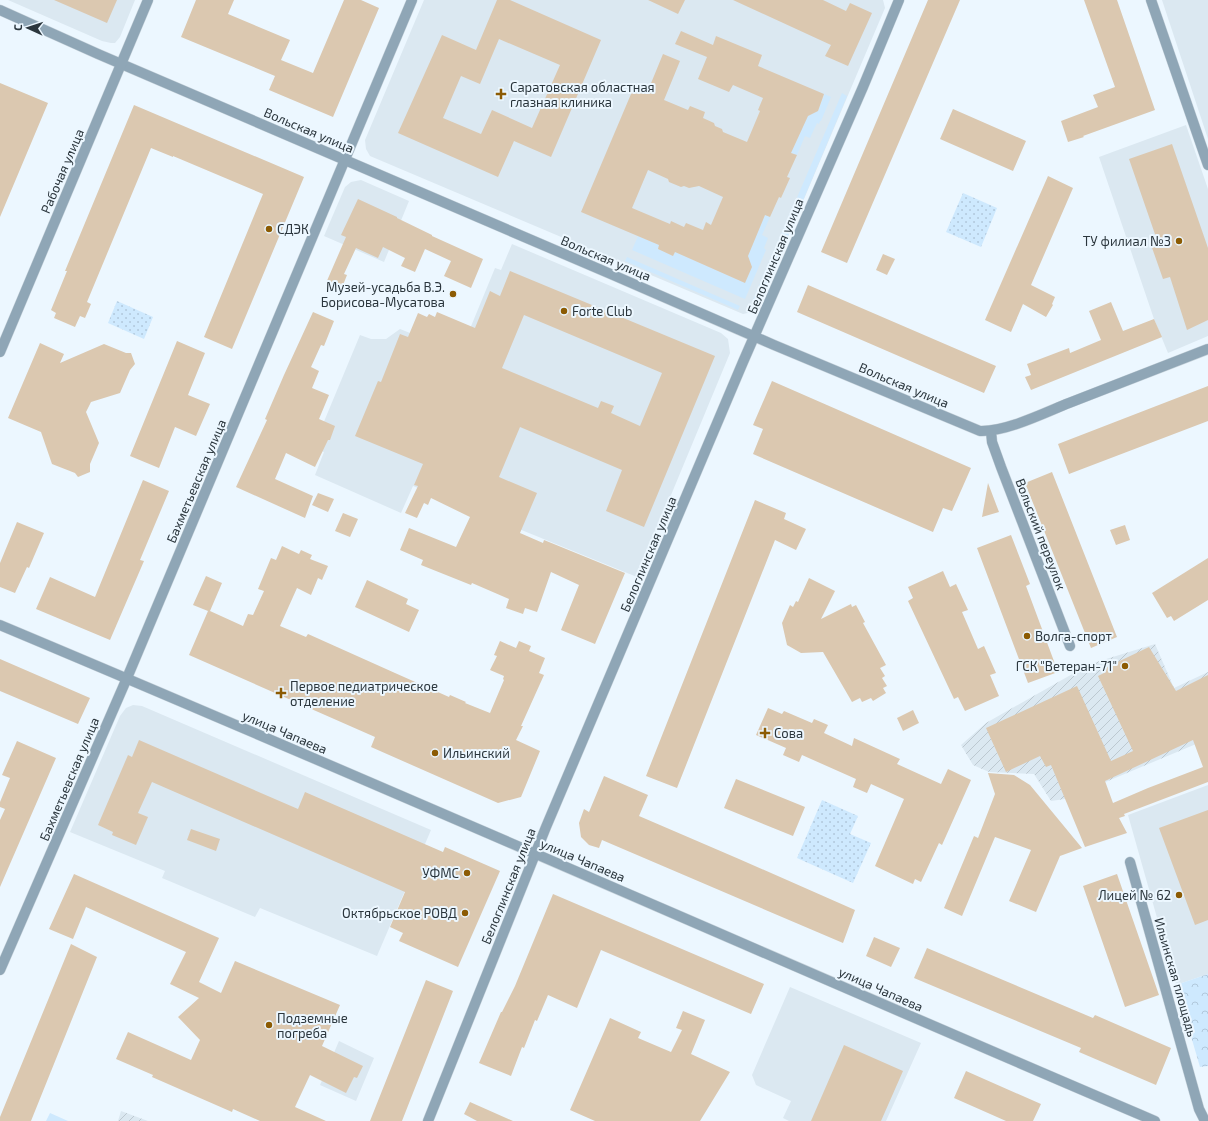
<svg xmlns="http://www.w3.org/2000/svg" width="1208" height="1121" viewBox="0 0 1208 1121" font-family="'Exo 2',sans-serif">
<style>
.built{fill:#dbe8f1}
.industrial{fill:url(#industrial-furrows)}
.grass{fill:#cee9fe}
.forest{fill:url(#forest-crowns)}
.park{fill:url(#park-dots)}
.building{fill:#dbc8b0;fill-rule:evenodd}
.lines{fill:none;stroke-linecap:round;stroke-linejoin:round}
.minor-casing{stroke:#c9d4dc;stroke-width:11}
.tertiary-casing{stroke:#c9d4dc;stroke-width:11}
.minor{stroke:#8fa6b6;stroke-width:10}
.tertiary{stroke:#8fa6b6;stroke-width:10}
.poi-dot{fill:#8c5b03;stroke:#ecf7ff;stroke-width:1.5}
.labels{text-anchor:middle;stroke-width:4;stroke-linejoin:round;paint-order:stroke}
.poi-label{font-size:13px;fill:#2b363d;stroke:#ecf7ff;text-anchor:start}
.street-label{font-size:13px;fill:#2b363d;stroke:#ecf7ff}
</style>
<defs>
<pattern id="industrial-furrows" width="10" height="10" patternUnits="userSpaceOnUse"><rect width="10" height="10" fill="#dbe8f1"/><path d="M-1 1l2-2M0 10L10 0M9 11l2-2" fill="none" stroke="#bcc8d0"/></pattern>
<pattern id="forest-crowns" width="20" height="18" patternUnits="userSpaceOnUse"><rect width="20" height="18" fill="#cee9fe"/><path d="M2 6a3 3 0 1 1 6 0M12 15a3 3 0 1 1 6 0" fill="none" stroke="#b1c8db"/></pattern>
<pattern id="park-dots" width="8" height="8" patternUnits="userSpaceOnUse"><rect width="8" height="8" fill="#cee9fe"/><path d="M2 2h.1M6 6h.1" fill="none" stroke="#b1c8db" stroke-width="1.8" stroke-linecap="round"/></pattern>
</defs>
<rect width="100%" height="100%" fill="#ecf7ff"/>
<path class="built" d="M8,0h127l-15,37 -5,6h-4l-9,-2z
M424,0h459l2,8 -126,297 -7,7 -9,2 -373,-158 -4,-7 -1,-9z
M1162,0h46v139z
M1186,125l22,64v147l-40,17 -14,-34 -55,-162z
M361,180l48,21 -25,61 -60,-26 21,-49 6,-5z
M512,244l209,89 7,6 2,14 -93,224 -224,-91 -12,27 -86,-38 9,-23 -11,-4 47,-113 11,4h15l14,-10 60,24 35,-85 6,2z
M133,705l9,1 289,124 -54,126 -117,-48 -5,9 -93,-39 3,-7 -95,-39 50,-116 6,-8z
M1208,785v189l-32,11 -48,-170z
M790,987l131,56 -35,78h-97l-6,-3 8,-17 -35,-16 -4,-10z
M339,1041l35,17 -18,43 -36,-16z"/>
<path class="industrial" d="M1155,644l19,44 34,-16v67l-143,60 -14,2 -17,-27 -45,-2 -16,-7 -12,-20 25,-22 104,-59z
M121,1111l27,10h-30z"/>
<path class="grass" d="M822,93l9,4 -10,24h-1l-1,3 -2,-1 -7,15 -5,-2 -8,19 -6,-2 19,-43 8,1 6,-15z
M842,93l5,3 -88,209 -7,-3z
M765,215l5,2 -8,18 6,3 -4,10 2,2 -21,49 -113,-49 6,-14 21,9 -1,4 15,7 2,-4 68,30 2,-20z
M627,257l113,49 -2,4 -113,-49z
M50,1113l18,8h-22z"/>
<path class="forest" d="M1208,974v92l-8,1 -24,-82z"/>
<path class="park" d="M963,193l34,15 -16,39 -35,-15z
M117,301l36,16 -9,22 -36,-16z
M822,800l36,16 -8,18 21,9 -18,40 -56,-25z"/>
<path class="building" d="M54,0h63l-10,23z
M196,0h38l-6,14 62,26 -9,20 32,13 31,-73h17l18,8 -46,109 -64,-27 6,-14 -94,-39z
M497,0h13l91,40 -50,117 -37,-16 -16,36 -100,-44 44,-98 34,15zM499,39l61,26 -28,63 -40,-18 -11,24 -38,-16 18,-42 19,8z
M648,0h37l-7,14z
M733,0h90l23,11 4,-8 22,10 -24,53 -23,-10 6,-11z
M928,0h32l-113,263 -26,-11z
M1084,0h33l38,110 -72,26 1,1 -16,5 -7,-21 37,-14 -5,-12 22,-8z
M681,31l32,14 3,-9 46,19 -4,11 66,28 -6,17 -10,5 -17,37 6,2 -10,22 3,1 -9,20 -2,-1 -9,20 -5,-2 -17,41 4,11 -7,16 -70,-31 -2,4 -15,-7 1,-4 -78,-33 53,-125 13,6 16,-39 17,7 -16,39 24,10 2,-4 15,6 -2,6 11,5 1,3 7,3 1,3 24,10 13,-31 -2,-1 5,-12 -30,-13 -4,7 -31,-13 9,-22 -32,-13zM648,170l20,9 1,3 12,5 3,-1 5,2 10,-2 24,11 -12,28 -5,-3 -3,8 -17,-7 -2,4 -13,-6 -1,3 -38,-16z
M0,83l48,20 -48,114z
M134,105l170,72 -72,172 -28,-12 59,-143 -90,-38v1l-22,-9 -64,154 4,2 -6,14 -5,-2 -5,11 -21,-9 2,-5 -5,-3 16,-39h-2z
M953,109l73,32 -13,30 -73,-32z
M1172,144l36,104v72l-21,10 -17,-53 -7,2 -13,-37 7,-2 -28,-81z
M1048,176l25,12 -42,97 24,12 -3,7 1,1 -7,12 -23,-13 -12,28 -26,-12z
M358,199l39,18v1l35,17v1l51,23 -12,29 -27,-12 7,-15 -26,-12 -10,23 -14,-6 4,-8 -22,-11 -5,11 -22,-10 -12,26 3,1 -6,15 -15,-7 20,-46 -5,-2z
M883,254l12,5 -8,16 -11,-5z
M510,271l205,85 -71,171 -38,-16 16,-41 -102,-43 -21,50 38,16 -17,40 23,10 1,-3 81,33 -30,71 -34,-14 18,-45 -28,-13 -14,40 -12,-4 -2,6 -17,-6 3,-9 -37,-16 -1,2 -50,-20 2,-5 -23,-10 9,-22 47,19 14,-30 -39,-19 -3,7 -4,-2 -7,15 -12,-5 13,-27 -4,-1 9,-21 -68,-28 23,-55 3,1 19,-48 8,3 10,-24 9,4 2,-3 6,3 2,-5 38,16 15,-37 10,5zM524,315l138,58 -22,53 -29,-13 3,-7 -13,-5 -3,7 -96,-40z
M808,285l188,81 -12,27 -187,-81z
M1111,302l12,29 31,-12 8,18 -131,53 -6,-13 6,-2 -4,-11 42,-16 1,5 31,-13 -12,-29z
M313,312l21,9 -10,25 -3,-1 -10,22 8,4 -7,17 17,7 -10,24 16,7 -5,14h-2l-13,27 -29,-14 -11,26 38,17 -8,22 -69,-31 31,-67 -2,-1 19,-44z
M177,341l28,12 -17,42 22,9 -14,32 -21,-9 -16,41 -29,-12z
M40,343l24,11 -4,9 44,-19 22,9h5l4,11 -5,6 -10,23 -29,9 -5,10 13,31 -9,21v8l-12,5 -3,-4 -23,-9 -11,-32 -33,-14z
M772,381l199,87 -19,43 -9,-3 -10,24 -180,-78 10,-25 -10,-4z
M1208,386v35l-139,53 -11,-30z
M1052,472l65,165 -26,11 -66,-165z
M143,480l26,11 -29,69 4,1 -34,79 -74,-31 14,-32 45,20z
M988,483l11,29 -17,5z
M318,493l16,6 -6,13 -16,-7z
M755,500l31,13 -2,6 22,10 -10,21 -21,-10 -98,248 -31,-12z
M343,513l15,6 -8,18 -15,-6z
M17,522l27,11 -15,35 -2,-1 -12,26 -15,-6v-24z
M1125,525l5,15 -14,5 -6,-15z
M1011,535l19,49 -4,2 32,86 -30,11 -51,-135z
M282,546l17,8 2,-4 11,5 -2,4 18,7 -6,14 -4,-2 -7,17 -14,-7 -17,38 26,11 2,-3 87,39 54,24 1,-2 16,7 -1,1 25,10 14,-33 -1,-1 1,-3 -14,-6 7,-14 -3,-1 6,-14 16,7 3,-7 12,5 -2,5 16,7 -6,15 5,2 -23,51h2l-7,14 24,11 -19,46 -23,6 -127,-56 4,-10 -186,-82 19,-44 -15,-6 13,-29 16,7 -12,28 33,15 5,-12 5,1 11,-24 -6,-2 13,-31 5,2z
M1208,558v42l-34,21 -3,-5 -4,2 -15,-25z
M943,571l7,16 6,-3 12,26 -6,2 16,37 6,-3 12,27 -6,2 9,21 -34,15 -7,-14 -4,2 -46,-98 5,-3 -5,-11z
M809,578l26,13 -14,28 30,-15 1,3 4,-2 9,17 -2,1 23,42 -6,3 5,8 -3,2 5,8 -4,2 3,5 -13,8 -2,-3 -9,4 -2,-4 -8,4 -29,-50 -22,1 -14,-8 -5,-22 8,-18 3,2 3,-6 2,1z
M367,580l41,19 -2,5 13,6 -10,22 -54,-25z
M1149,647l27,44 32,-16v107l-84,32 1,2 -6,2 8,15 -42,14 -34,-82 -5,2 -6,-11 -34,16 -20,-44 91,-42 34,75 22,-10 -35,-75 8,-4 -1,-4zM1193,740l10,27 -55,21 -35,15 -8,-22z
M0,659l90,39 -12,26 -78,-33z
M768,708l14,6 2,-3 28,12 2,-4 14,6 -4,8 28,13 2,-8 46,21 -3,5 44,20 7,-15 23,11 -29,65 -3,-2 -18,39 -6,-3 -2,5 -38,-18 29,-67 -33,-15 -4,9 -14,-6 3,-8 -54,-24 -3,7 -16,-7 3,-7 -30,-13z
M913,710l6,13 -16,8 -6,-13z
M139,740l159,69 7,-17 138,60 2,-5 55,24 -42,96 -59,-26 4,-8 -13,-6 15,-35 -253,-110 -14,31 10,4 -12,28 -24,-10 1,-3 -15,-7 30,-70 4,2z
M17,741l39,17 -56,129v-67l5,-11 -5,-2v-5l10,-24 -8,-3z
M988,773l26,2 16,10 52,63 -22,8 -24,56 -27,-11 22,-51 -36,-13 -33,79 -18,-8 30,-72 4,2 17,-44z
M604,776l44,19 -9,21 100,43 116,51 -12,33 -241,-103 -3,8 -10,-3 -8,-8 -2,-14 5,-14 5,3z
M736,779l69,28 -12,29 -69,-28z
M1208,810v110l-13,5 -36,-97z
M191,829l29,10 -4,12 -29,-11z
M74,874l145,64 -20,44 22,11 14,-32 105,44 -18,41 41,20 -6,12 -3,-1 -8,16 -36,-18 -15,32 31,14h-66l-27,-12 -1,3 -80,-35 1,-2 -37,-16 12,-27 63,28 9,-20 -22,-23 21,-19 -29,-14 16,-32 -100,-45 -13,32 -24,-10z
M1117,874l42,121 -34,12 -42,-121z
M553,894l211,90 -13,30 -150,-64 -24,58 -29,-13 -11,26 -2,-1 -11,28 -2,-1 -11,29 -32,-13 22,-51h1l13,-26z
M874,937l26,11 -9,19 -25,-11z
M71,944l26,13 -66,164h-31v-4z
M927,948l166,70 2,-3 76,33 -15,37 -77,-33 2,-4 -167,-70z
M426,980l27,11 -51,130h-32z
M683,1011l22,9 -14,34 39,18 -30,49h-105l-25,-11 40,-92 31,14 -3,6 33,14 11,-22 -6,-2z
M844,1045l59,26 -22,50h-70z
M966,1071l75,33 -8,17h-27l-52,-23z
M470,1102l43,19h-36l-13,-7z"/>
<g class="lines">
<defs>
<path id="minor" d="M1151,0l57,165
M0,10l98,44 515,221 161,70 206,86c26,1 64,-18 89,-28 47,-18 93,-36 139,-54
M991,431l1,11 9,25 69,179
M1130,862l69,247 6,12
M0,970l127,-292 285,-678
M428,1121l118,-294 197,-465 120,-275 36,-87"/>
<path id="tertiary" d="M0,352l148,-352
M0,625c387,162 770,332 1155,496"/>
</defs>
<use href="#minor" class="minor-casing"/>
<use href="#tertiary" class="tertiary-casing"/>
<use href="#minor" class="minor"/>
<use href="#tertiary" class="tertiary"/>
</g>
<g class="poi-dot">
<path d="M499 88h4v4h4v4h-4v4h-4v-4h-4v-4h4z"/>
<circle cx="269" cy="229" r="4"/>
<circle cx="1179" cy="241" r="4"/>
<circle cx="453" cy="294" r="4"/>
<circle cx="564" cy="311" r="4"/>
<circle cx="1027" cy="636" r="4"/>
<circle cx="1125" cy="666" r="4"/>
<path d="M279 687h4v4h4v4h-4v4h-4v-4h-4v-4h4z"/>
<path d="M763 727h4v4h4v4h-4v4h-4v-4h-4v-4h4z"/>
<circle cx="435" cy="753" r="4"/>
<circle cx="467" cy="873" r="4"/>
<circle cx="1179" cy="895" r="4"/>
<circle cx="465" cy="913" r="4"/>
<circle cx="269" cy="1025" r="4"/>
</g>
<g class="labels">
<g class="poi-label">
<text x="510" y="92">Саратовская областная<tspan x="510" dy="15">глазная клиника</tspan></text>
<text x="277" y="234">СДЭК</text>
<text x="1171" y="246" text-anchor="end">ТУ филиал №3</text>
<text x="445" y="292" text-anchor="end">Музей-усадьба В.Э.<tspan x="445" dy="15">Борисова-Мусатова</tspan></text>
<text x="572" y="316">Forte Club</text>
<text x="1035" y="641">Волга-спорт</text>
<text x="1117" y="671" text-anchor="end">ГСК "Ветеран-71"</text>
<text x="290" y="691">Первое педиатрическое<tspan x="290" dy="15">отделение</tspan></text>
<text x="774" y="738">Сова</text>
<text x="443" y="758">Ильинский</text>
<text x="459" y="878" text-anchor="end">УФМС</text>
<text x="1171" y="900" text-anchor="end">Лицей № 62</text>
<text x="457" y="918" text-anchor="end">Октябрьское РОВД</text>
<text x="277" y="1023">Подземные<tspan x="277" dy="15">погреба</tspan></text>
</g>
<g class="street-label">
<text transform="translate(309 130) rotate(23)" y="5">Вольская улица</text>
<text transform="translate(62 171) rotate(-67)" y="5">Рабочая улица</text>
<text transform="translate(775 256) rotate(-67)" y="5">Белоглинская улица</text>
<text transform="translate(606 258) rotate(23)" y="5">Вольская улица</text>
<text transform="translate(904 385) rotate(23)" y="5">Вольская улица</text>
<text transform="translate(196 481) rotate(-67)" y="5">Бахметьевская улица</text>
<text transform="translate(1041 534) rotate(69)" y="5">Вольский переулок</text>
<text transform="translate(648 554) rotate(-67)" y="5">Белоглинская улица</text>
<text transform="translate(285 732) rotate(23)" y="5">улица Чапаева</text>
<text transform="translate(69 779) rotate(-67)" y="5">Бахметьевская улица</text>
<text transform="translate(583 860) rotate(23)" y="5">улица Чапаева</text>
<text transform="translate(508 886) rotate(-68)" y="5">Белоглинская улица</text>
<text transform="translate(1176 977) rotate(74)" y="5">Ильинская площадь</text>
<text transform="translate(881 989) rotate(24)" y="5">улица Чапаева</text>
</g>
</g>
<g transform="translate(28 28) rotate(273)" stroke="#ecf7ff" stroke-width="3" paint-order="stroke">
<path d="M0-3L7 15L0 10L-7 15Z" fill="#2b363d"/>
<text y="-6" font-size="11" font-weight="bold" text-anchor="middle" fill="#2b363d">С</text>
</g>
</svg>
